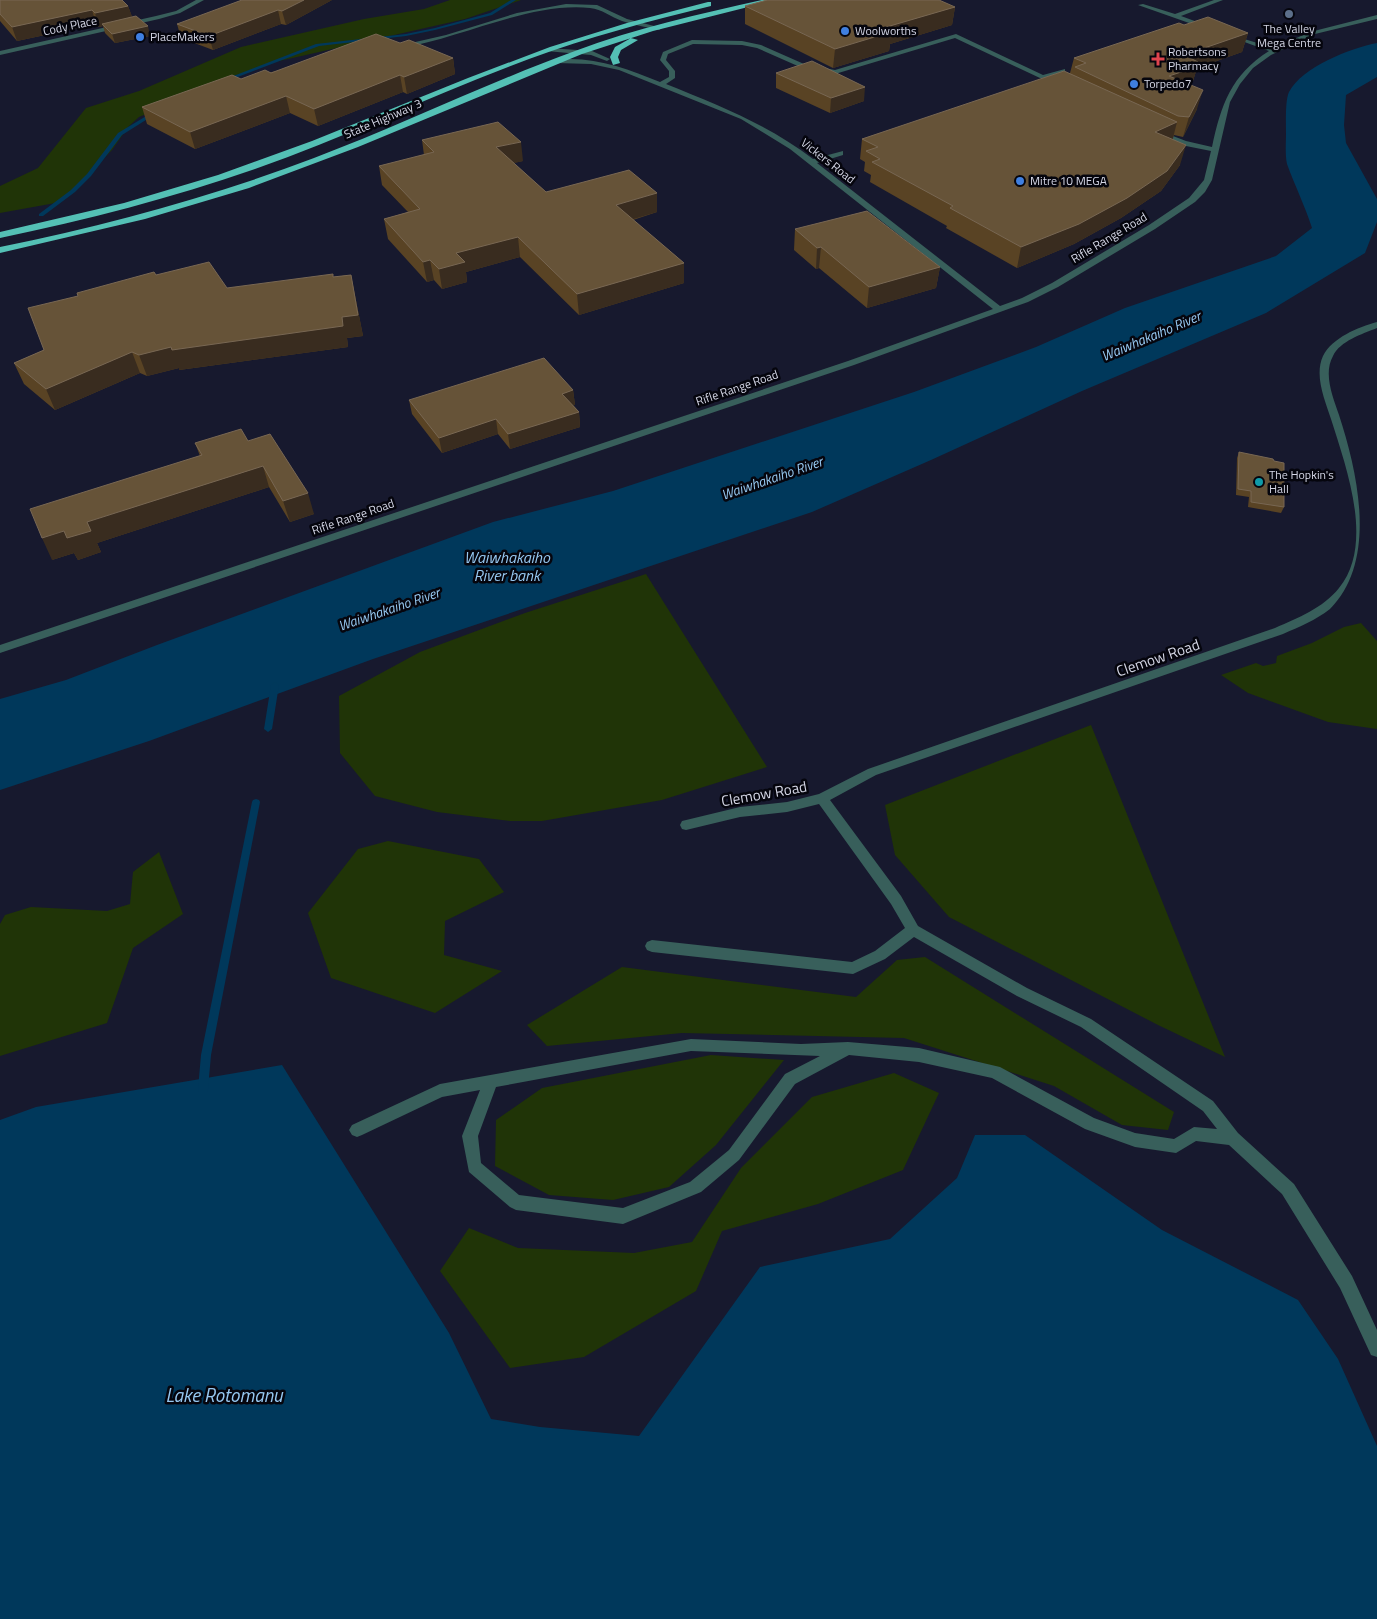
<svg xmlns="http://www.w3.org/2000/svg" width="1377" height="1619" viewBox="0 0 1377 1619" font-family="'Titillium Web',sans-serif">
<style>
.green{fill:#203407}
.water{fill:#00385b}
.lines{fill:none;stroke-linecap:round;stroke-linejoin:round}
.stream{fill:#00385b;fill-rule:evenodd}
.minor{fill:#385f5b;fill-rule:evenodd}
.highway{fill:#54c0b5;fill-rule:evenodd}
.wall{fill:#594324}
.shaded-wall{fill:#392c1f}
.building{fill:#665338;stroke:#786753}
.service-dot{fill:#5c6f8a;stroke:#05050d;stroke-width:2}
.shop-dot{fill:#3f7fe0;stroke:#05050d;stroke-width:2}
.health-dot{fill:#e0444e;stroke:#05050d;stroke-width:2}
.culture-dot{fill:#0f9aa8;stroke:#05050d;stroke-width:2}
.labels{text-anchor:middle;stroke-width:5;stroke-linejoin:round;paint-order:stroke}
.far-street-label{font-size:12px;fill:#d4d6e5;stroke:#05050d}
.far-poi-label{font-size:12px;fill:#d4d6e5;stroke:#05050d;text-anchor:start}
.far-water-label{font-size:14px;font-style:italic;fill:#96c8f1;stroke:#05050d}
.street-label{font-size:15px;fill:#d4d6e5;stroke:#05050d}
.water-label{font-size:16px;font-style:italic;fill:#96c8f1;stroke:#05050d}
.near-water-label{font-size:19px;font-style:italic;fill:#96c8f1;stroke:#05050d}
</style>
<rect width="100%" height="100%" fill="#17192e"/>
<path class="green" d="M450,0h71l-56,19 -199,45 -127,53 -11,10 -16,23 -51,52 -61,11v-27l38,-18 48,-60 53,-17 102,-44 123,-28 60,-10z
M646,574l121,193 -105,33 -120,21h-32l-73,-9 -62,-16 -35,-43 -1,-57 81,-44 105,-39z
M1361,623l16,18v88l-49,-7 -80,-29 -27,-18 35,-12 7,3 13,-3 1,-7 35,-13 32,-16z
M1091,725l134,332 -67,-32 -209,-108 -54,-62 -10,-50z
M388,841l91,18 25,33 -59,29 -1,34 58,16 -67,42 -104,-35 -23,-65 50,-64z
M159,852l24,62 -50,34 -26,75 -107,33v-132l5,-9 26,-8 76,4 23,-7 3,-32z
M925,957l249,155 -6,18 -46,-5 -68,-39 -150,-48 -222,-5 -135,13 -20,-21 95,-58 234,30 41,-37z
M711,1055l73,5 -68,85 -47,42 -56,13 -64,-5 -54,-29 1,-46 46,-32z
M894,1073l45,20 -36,77 -85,34 -96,27 -26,60 -112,66 -74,11 -70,-97 29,-43 49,20 116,5 58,-11 49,-74 71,-71z"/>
<path class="water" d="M1377,43v34l-31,18 -2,30 2,18 31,56v23l-12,31 -99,60 -184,78 -151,69 -119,52 -439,147 -224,82 -149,49v-91l66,-19 91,-35 336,-123 120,-31 301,-99 122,-45 89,-39 151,-52 36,-28c-7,-22 -17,-42 -25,-64 -2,-9 -1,-21 -1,-30 0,-10 -1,-34 3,-42 13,-25 62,-44 88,-49z
M282,1065l167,268 42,86 49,8 99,9 121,-169 130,-28 67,-61 18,-43h50l137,95 136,70 40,59 39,87v173h-1377v-499l36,-13z"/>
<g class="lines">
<path class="stream" d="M511,0h5l-24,15 -57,15 -29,6 -87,10 -92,35 -4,-1 93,-36 90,-10 29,-6 55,-15z
M153,112l4,1 -35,22 -31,41 -16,16 -32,24h-4v-2l32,-24 16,-16 31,-41z
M275,682l4,3 -7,44 -4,3 -4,-3 7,-44z
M256,799l3,1 1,2 -49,253 -3,34 -1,3 -4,2 -4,-2 -1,-3 3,-34 51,-253 1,-2z"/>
<path class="minor" d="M196,0h8l-24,13 -21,6 -159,36v-4l156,-35 20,-5z
M1214,0h9l-42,16 30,11 -2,3 -71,-25 5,-1 32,10z
M566,4l31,1 30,14 35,9 -3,2c-12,-3 -25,-5 -37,-9 -11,-4 -20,-12 -32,-13 -60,-6 -128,30 -189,40l-3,-2 48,-11 71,-22z
M1377,15v4l-62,15 -44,21 -18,13 -13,16 -10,18 -18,78 -7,12 -10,10 -40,27 -97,58 -30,15 -174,63 -854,288v-8l848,-284 145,-52 -203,-160 -49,-30 -122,-49 -28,-6 -35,-1 -2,-1v-2c37,-5 72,8 106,22l9,-5v-6l-9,-11 3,-8 29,-12 50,1 19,4 43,19 31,6 121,-36 87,41 22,-6v2l-17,6 14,8 -5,1 -102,-48 -120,36 -35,-7 -43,-19 -15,-3 -49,-1 -25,10 -2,6 9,11v7l-9,6c52,21 103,41 147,75l30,-8v4l-26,8 183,143 22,-8 30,-15 97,-58 40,-27 15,-18 7,-29 -30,-6 -27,-13 6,-1 26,10 26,6c9,-42 19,-72 57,-96l-41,-15v-2l46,14 36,-16z
M548,48l44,3 18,8 -3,2 -16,-6 -45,-4 -1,-1z
M1377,322v6c-15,6 -37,13 -44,28 -10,18 0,41 6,59 20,61 38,147 -9,194 -14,11 -31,18 -47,25l-407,141 -46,25 71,96 17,30 109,62 64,31 122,82 25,32 56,51 58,92 25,54v27l-6,-2 -31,-67 -58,-94 -53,-49 -33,-4 -20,12 -41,-6 -50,-18 -93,-51 -73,-16 -70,-7 -54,29 -56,76 -38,32 -78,32 -107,-14 -6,-3 -41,-35 -7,-36 18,-46 -38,7 -80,38 -5,2 -5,-2 -3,-5 3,-5 88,-41 251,-45 110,5 47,-2 71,6 81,19 94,51 41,15 39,6 20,-12 23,2 -14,-18 -122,-84 -64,-31 -103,-59 -29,22 -32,15 -201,-22 -5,-2 -2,-4 2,-4 5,-2 200,22 23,-11 30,-23 -14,-24 -72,-100 -32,8 -47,5 -54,13 -4,-1 -2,-4 2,-4 58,-14 47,-5 32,-8 49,-25 407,-141c23,-10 48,-20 64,-40 36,-44 7,-121 -8,-169 -6,-19 -17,-43 -8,-63 9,-18 35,-29 54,-34zM691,1051l129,5 -35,18 -56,76 -39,32 -67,26 -104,-13 -38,-32 -3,-27 18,-49z"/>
<path class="highway" d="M762,0h14l-123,31 -71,23 -224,93 -109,41 -104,31 -145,34v-6c107,-22 212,-50 314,-89 88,-33 173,-75 261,-107 61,-23 124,-37 187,-51z
M708,2h3v4c-62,15 -122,31 -182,53 -92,34 -181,77 -274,110 -83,29 -169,51 -255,69v-6l124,-29 94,-28 94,-34 156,-63 82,-31 77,-24z
M631,38l7,2 -17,10 -3,7 2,6 -7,2 -3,-8 5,-10z"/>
</g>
<path class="wall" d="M0,0l128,6 4,11 18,19 -35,7 -10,-10 -2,-7 -4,1 -3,-3 -79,17 -17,-20z
M332,0l-46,25 -5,-1 -68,26 -32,-12 -4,-14z
M745,6l210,1 -3,18 -62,19 -1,7 -56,17 -88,-44z
M1184,25l64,8 -6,19 -45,16 -4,13 -6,2 10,26 -14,28 -9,-2 -2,5 8,25 -19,26 -40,27 -47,26 -57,24 -71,-40 1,-2 -77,-44 1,-7 -7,-4 1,-9 -5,-3 2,-20 208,-66 4,-15z
M400,43l53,15 2,16 -48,20 -4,-2 -85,34 -28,-13 -95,36 -48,-25 -5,-17 99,-28z
M776,73l88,28 -34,12 -54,-25z
M422,140l101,21 -10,2 33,29 111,20 -24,8 51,43v20l-105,32 -59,-58 -54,15 1,10 -25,7 -8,-9 -7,2 -39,-43 -4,-20 24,-7 -26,-27 -3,-19 45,-11z
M795,229l145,38 -4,21 -69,20 -48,-40 -3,1 -22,-19z
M156,275l71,13 124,-13 12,61 -16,2 1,9 -169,23v-2l-32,8 -7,-3 -85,37 -31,-26 -10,-21 30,-13 34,-54z
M573,390l2,15h-2l6,7 1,15 -70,22 -12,-15 -56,19 -30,-39 -3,-14z
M248,441l66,73 -24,8 -21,-35 -172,56 4,9 -23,8 -4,-7 -22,7 148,-104 -5,-13z
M1239,452l45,55 -3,6 -33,-6 1,-10 -13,-2 1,-37z"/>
<path class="shaded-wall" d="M304,0h28l-46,25 -4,-14z
M128,6l5,13 -31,5 1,2 -4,1 -4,-14z
M955,7l-3,18 -62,19 -1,7 -56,17 2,-19 48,-21z
M92,10l4,14 -79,17 -5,-14z
M278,10l3,14 -68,26 -4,-14z
M148,26l2,10 -35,7 -3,-9z
M1248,33l-6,19 -45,16 -4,13 -11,3 -13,-8 15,-21z
M453,58l2,16 -48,20 -3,-17z
M400,75l3,17 -85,34 -4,-17z
M865,87l-1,14 -34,12 1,-15z
M1203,90l-6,19 -14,28 6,-20z
M286,96l4,17 -95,36 -5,-17z
M1177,122l-5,20 -17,-10z
M521,142l2,19 -25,6 -2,-20z
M1186,145l-6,20 -19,26 -40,27 -47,26 -57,24 4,-21z
M657,193v19l-40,12 -1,-19z
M518,237l2,20 -54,15 1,10 -25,7 -3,-20 17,-16z
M821,247l-2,21 -3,1 1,-21z
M430,260l4,20 -7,2 -4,-20z
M684,263v20l-105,32 -2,-21z
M940,267l-4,21 -69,20 2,-21z
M351,275l12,61 -16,2 1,9 -169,23v-2l-32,8 -8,-21 32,-8 171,-30z
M132,352l8,21 -85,37 -9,-21z
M573,390l2,15 -11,3 -2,-14z
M579,412l1,15 -70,22 -2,-15z
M496,419l2,15 -56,19 -3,-15z
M263,466l6,21 -172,56 4,9 -23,8 -4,-7 -22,7 -10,-22 22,-7 23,-9z
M308,493l6,21 -24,8 -7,-21z"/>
<path class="building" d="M0,0h122l6,6 -33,7 -3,-3 -80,17 -12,-13z
M242,0h62l-22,11 -4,-1 -69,26 -32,-12z
M767,0h172l16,7 -72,21 8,4 -56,17 -90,-43z
M136,16l12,10 -36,8 -10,-10z
M1208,17l40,16 -64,22 14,7 -16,6 5,2 -18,6 34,14 -14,27 -11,-1 -103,-49 11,-4 -12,-5 105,-35 5,2z
M376,34l24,9 9,-3 44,18 -49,19 -4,-2 -86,34 -28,-13 -96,36 -48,-25 90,-32 9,4 24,-9 6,3z
M812,61l53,26 -34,11 -55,-25z
M1064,71l113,51 -22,10 31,13 -19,26 -40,27 -48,26 -58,23 -71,-39 3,-2 -81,-44 8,-3 -14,-8 12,-4 -16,-8z
M498,122l23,20 -25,5 50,45 83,-22 28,23 -41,12 68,58 -107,31 -59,-57 -62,16 9,9 -26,7 -9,-9 -7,2 -39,-43 36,-10 -41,-43 55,-14 -12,-12z
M867,211l73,56 -71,20 -48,-40 -4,1 -22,-19z
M209,262l18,26 106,-14v3l18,-2 7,40 -16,2 1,9 -171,24 -1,-3 -32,8 -7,-3 -86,37 -32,-26 30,-13 -16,-42 50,-12 -1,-3 77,-21 2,3z
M544,358l29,32 -11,4 17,18 -71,22 -12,-15 -57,19 -30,-38z
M241,429l7,12 22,-7 38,59 -25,8 -20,-35 -176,56 4,9 -24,7 -3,-7 -22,7 -12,-29 172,-54 -7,-12z
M1239,452l34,7 1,2 10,2v44l-33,-5v-11l-13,-2z"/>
<circle class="service-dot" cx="1289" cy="14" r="5"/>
<g class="shop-dot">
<circle cx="845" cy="31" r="5"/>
<circle cx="140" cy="37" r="5"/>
<circle cx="1134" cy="84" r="5"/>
<circle cx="1020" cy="181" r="5"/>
</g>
<path class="health-dot" d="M1155.5 51.5h5v5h5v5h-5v5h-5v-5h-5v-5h5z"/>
<circle class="culture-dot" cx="1259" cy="482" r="5"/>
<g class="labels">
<g class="far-street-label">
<text transform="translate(70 26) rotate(-12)" y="4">Cody Place</text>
<text transform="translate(383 119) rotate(-23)" y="4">State Highway 3</text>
<text transform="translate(828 161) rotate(38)" y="4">Vickers Road</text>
<text transform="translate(1109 238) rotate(-31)" y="4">Rifle Range Road</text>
<text transform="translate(737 388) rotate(-19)" y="4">Rifle Range Road</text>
<text transform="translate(353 517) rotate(-19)" y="4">Rifle Range Road</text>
</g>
<g class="far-poi-label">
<text x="1289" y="33" text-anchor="middle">The Valley<tspan x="1289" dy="14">Mega Centre</tspan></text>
<text x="855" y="35">Woolworths</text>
<text x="150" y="41">PlaceMakers</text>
<text x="1168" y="56">Robertsons<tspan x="1168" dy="14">Pharmacy</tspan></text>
<text x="1144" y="88">Torpedo7</text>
<text x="1030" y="185">Mitre 10 MEGA</text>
<text x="1269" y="479">The Hopkin's<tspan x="1269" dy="14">Hall</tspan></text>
</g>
<g class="far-water-label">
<text transform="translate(1151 336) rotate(-23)" y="5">Waiwhakaiho River</text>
<text transform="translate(772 478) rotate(-19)" y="5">Waiwhakaiho River</text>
<text transform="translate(389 609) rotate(-19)" y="5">Waiwhakaiho River</text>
</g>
<g class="street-label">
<text transform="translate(1158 658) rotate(-19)" y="5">Clemow Road</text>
<text transform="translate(764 794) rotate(-10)" y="5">Clemow Road</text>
</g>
<g class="water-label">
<text x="507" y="563">Waiwhakaiho<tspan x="507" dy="18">River bank</tspan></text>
</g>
<g class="near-water-label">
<text x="224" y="1402">Lake Rotomanu</text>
</g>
</g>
</svg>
